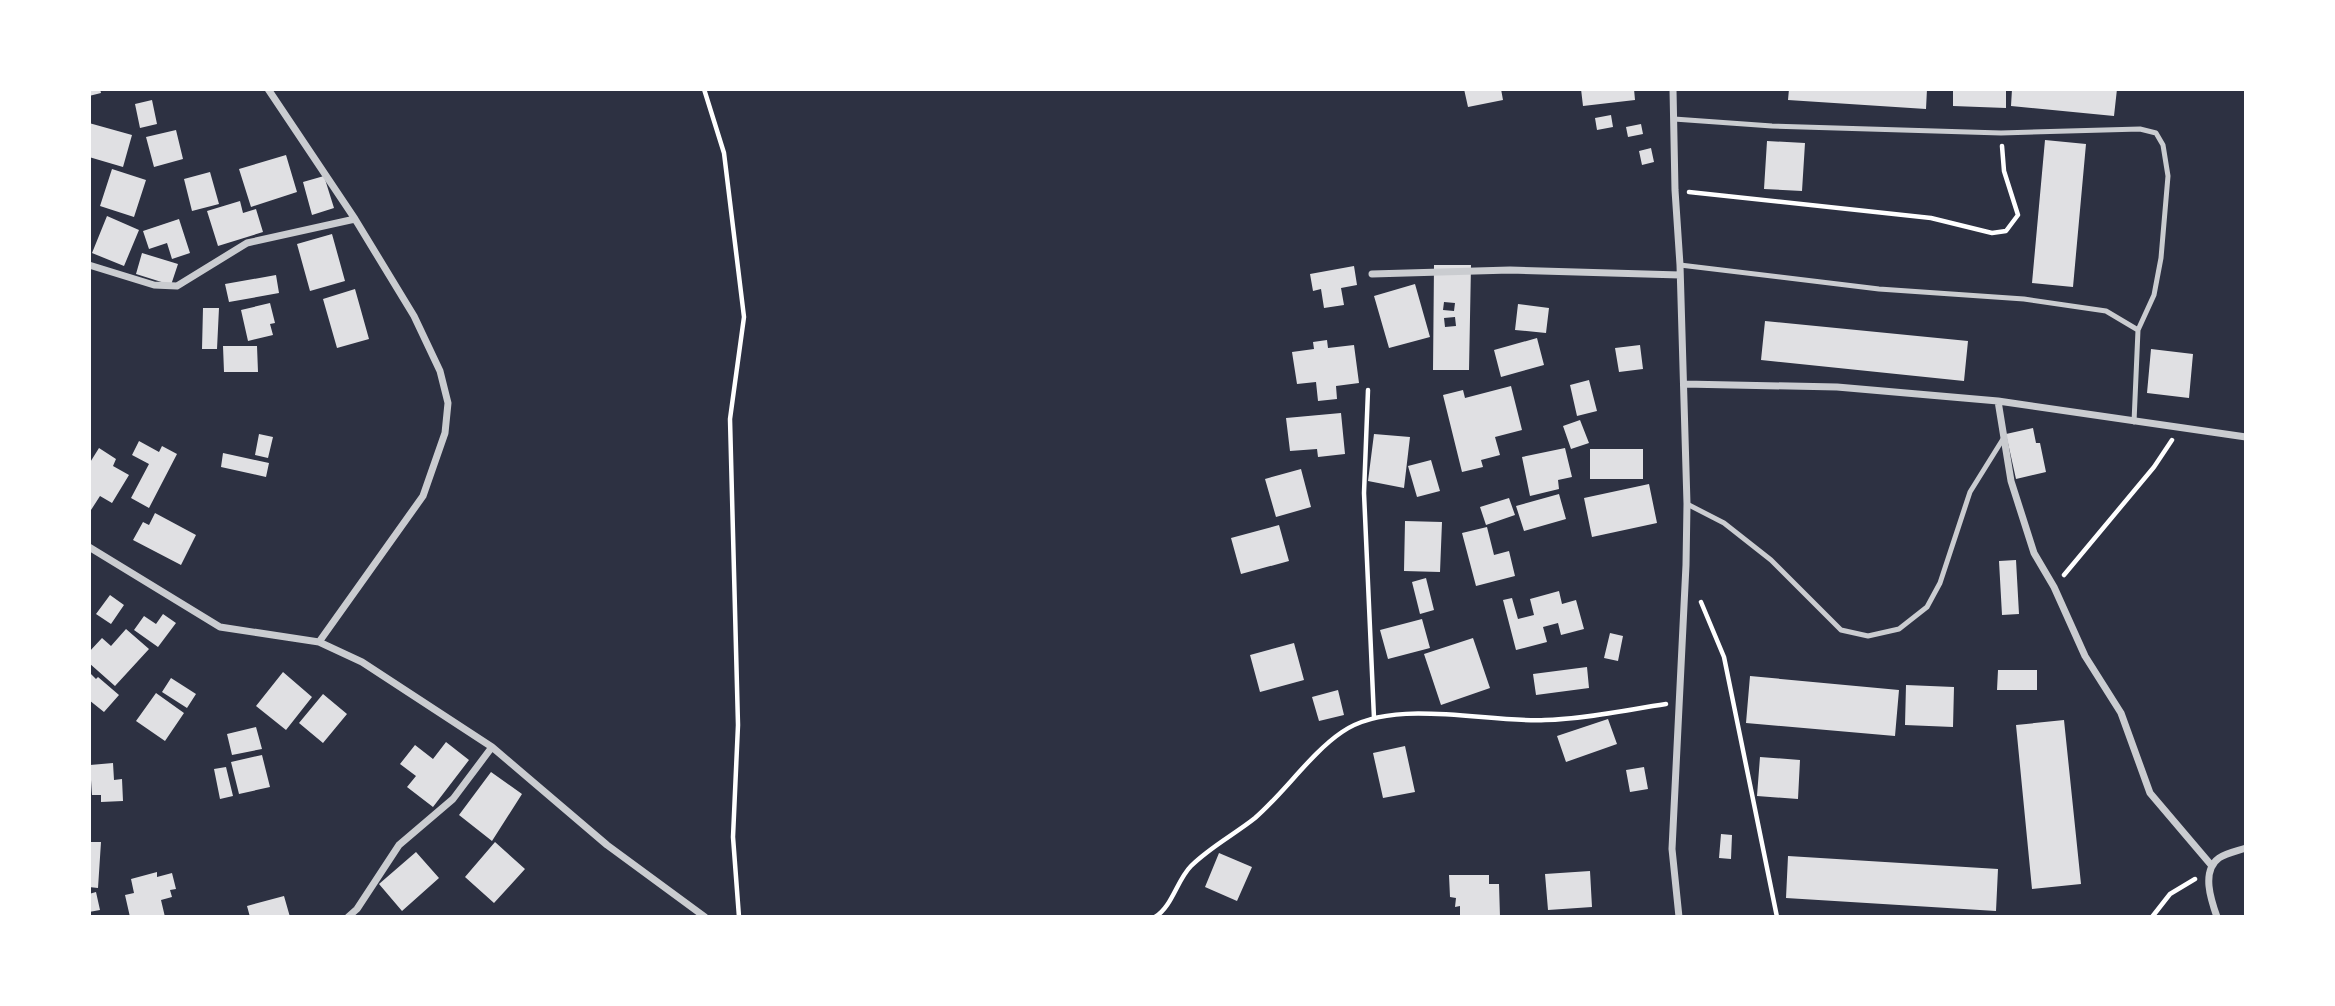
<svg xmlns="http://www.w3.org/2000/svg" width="2335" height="1006" viewBox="0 0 2335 1006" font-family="Poppins,sans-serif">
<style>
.building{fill:#e0e0e3;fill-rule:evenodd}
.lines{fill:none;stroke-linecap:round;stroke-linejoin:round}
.path{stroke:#fff;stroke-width:4.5}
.service{stroke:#caccd0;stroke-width:5}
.minor{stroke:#caccd0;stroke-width:7}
</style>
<rect width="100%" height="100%" fill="#2d3142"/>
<path class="building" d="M89,89h11l1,4 -12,3z
M1464,89h37l2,11 -35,7z
M1581,89h53l1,11 -52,6z
M1789,89h138l-1,20 -138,-9z
M1953,89h53v19l-53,-2z
M2012,89h105l-3,27 -103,-10z
M152,100l5,24 -17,4 -5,-24z
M1611,115l2,12 -16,3 -2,-12z
M89,123l43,12 -9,32 -34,-10z
M1641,124l2,10 -15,3 -2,-10z
M176,130l7,29 -29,8 -8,-30z
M2045,140l41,4 -13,143 -41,-4z
M1767,141l38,2 -3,48 -38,-2z
M1651,148l3,14 -12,3 -3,-14z
M286,155l11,37 -46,15 -12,-38z
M112,169l34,11 -12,37 -34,-11z
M210,172l9,32 -27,7 -8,-32z
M324,176l10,32 -22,7 -9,-33z
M240,201l3,12 13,-4 7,23 -45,14 -11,-35z
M107,216l32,14 -15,36 -32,-13z
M179,219l11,34 -18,6 -5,-16 -18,6 -6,-18z
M332,234l13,47 -35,10 -13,-47z
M142,253l36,11 -7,21 -35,-11z
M1434,265h37l-2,105h-36zM1444,302l11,1 -1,8 -11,-1zM1455,317l1,9 -11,1 -1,-9z
M1354,266l3,19 -16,3 3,17 -20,3 -3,-19 -8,2 -3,-17z
M276,275l3,18 -50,9 -4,-18z
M1415,284l15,53 -41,11 -15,-52z
M355,289l14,50 -32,9 -14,-49z
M270,303l5,20 -5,1 3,11 -25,6 -7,-31z
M1518,304l31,4 -3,25 -31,-3z
M203,308h16l-2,41h-15z
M1765,321l203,20 -4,40 -203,-21z
M1537,338l7,27 -43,12 -7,-27z
M1327,340l1,8 26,-3 5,38 -23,3 1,13 -19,2 -2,-19 -19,2 -5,-32 22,-3 -1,-7z
M1640,345l3,24 -24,3 -4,-24z
M223,346h34l1,26h-34z
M2151,349l42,5 -4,44 -42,-5z
M1589,380l8,31 -20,5 -7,-31z
M1511,386l11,44 -27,7 5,18 -19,5 2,7 -21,5 -19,-77 20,-5 2,8z
M1341,413l4,41 -27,3 -1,-8 -27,2 -4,-33z
M1580,420l9,23 -18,6 -8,-23z
M2033,428l3,15h4l6,29 -30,7 -10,-45z
M259,434l14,3 -5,21 -13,-3z
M1374,434l36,3 -6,51 -36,-7z
M139,441l20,11 3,-6 15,8 -28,54 -18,-10 18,-34 -17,-9z
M99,448l17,11 -3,7 16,9 -17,28 -12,-7 -9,14 -2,-46z
M1565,448l7,29 -14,3 1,9 -29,7 -8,-39z
M1590,449h53v30h-53z
M223,453l46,10 -3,14 -45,-10z
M1431,460l9,31 -23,6 -9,-31z
M1301,469l10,38 -35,10 -11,-38z
M1649,484l8,39 -65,14 -8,-39z
M1559,494l7,25 -42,12 -8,-25z
M1509,498l6,17 -29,10 -6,-18z
M155,513l41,22 -15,30 -48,-25 10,-18 6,3z
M1405,521l37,1 -2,50 -36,-1z
M1279,525l10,36 -48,13 -10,-36z
M1487,527l7,28 15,-4 6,25 -39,10 -14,-53z
M2016,560l3,54 -17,1 -3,-54z
M1426,578l8,32 -14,4 -8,-32z
M1559,591l3,13 14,-4 8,29 -23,6 -3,-12 -15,4 4,15 -31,8 -13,-50 9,-2 6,21 16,-4 -4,-16z
M110,595l14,10 -13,19 -15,-10z
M163,614l13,9 -18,24 -24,-17 10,-14 12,8z
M1422,619l8,29 -42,11 -8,-29z
M126,629l23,20 -34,37 -26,-23v-11l13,-14 9,8z
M1610,633l13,3 -5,25 -14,-3z
M1473,638l17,50 -49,17 -17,-51z
M1294,643l10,37 -44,12 -10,-37z
M1587,667l2,21 -53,7 -3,-21z
M1998,670h39v20h-40z
M89,672l7,7 2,-2 21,18 -15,17 -15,-12z
M283,672l29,25 -26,33 -30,-24z
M1750,676l149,14 -4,46 -149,-13z
M171,678l25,16 -9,14 -25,-16z
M1906,685l48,2 -1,40 -48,-2z
M1338,690l6,25 -25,6 -7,-24z
M156,693l28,20 -19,28 -29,-20z
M323,694l24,20 -24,29 -24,-20z
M1608,719l9,25 -51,18 -9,-26z
M2064,720l17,164 -49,5 -16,-164z
M256,727l6,22 -30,6 -5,-21z
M446,742l23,18 -36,47 -26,-20 9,-11 -16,-12 15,-19 18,14z
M1405,746l10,46 -32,6 -10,-45z
M262,755l8,32 -31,7 -8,-32z
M1760,757l40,3 -2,39 -41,-3z
M113,763l1,17 8,-1 1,22 -22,1v-7h-9l-2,-30z
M226,767l7,29 -13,3 -6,-30z
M1644,767l4,22 -18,3 -4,-22z
M491,772l31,22 -30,47 -33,-26z
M1721,834l11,1 -1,24 -12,-1z
M89,842h12l-3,46 -9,-1z
M495,842l30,27 -31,34 -29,-26z
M416,852l23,26 -37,33 -23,-27z
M1219,853l33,14 -15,34 -32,-14z
M1788,856l210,13 -2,42 -210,-13z
M1590,871l2,36 -44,3 -3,-36z
M157,872v5l15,-4 4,16 -6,1 2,7 -11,3 4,17h-35l-5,-22 9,-2 -3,-14z
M1449,875h40v9h10l1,33h-40v-11l-5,1 1,-9 -6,-1z
M96,892l4,18 -11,2v-18z
M284,896l6,21h-40l-3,-11z"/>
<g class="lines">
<path class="path" d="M704,89l20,64 20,164 -14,102 8,306 -5,112 6,80
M1689,192l242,26 61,15 14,-2 12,-16 -14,-44 -2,-25
M1368,390l-4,103 10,225
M2064,575l90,-108 18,-27
M1701,602l23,55 53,260
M1155,917c17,-10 22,-37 36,-51 19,-19 44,-32 64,-48 30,-26 56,-65 87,-86 50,-35 144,-9 203,-12 40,-1 81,-10 121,-16
M2152,917l18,-23 25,-15"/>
<path class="service" d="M1674,119l98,7 229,7 139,-4 16,4 7,12 5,31 -7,82 -7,37 -16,35
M1680,265l199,24 145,10 82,12 32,19 -4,92
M1687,504l37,19 47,37 70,70 27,6 31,-7 28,-22 13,-24 30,-91 33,-53"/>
<path class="minor" d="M268,89l87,130 59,97 26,55 8,32 -3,30 -22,63 -104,146
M1673,89l2,101 5,75 7,239 -1,61 -14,284 7,68
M89,265l65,20 23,1 70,-43 108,-24
M1372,274l138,-4 170,5
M1684,384l153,3 161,14 248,36
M1998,401l13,80 23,72 20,34 31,69 36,57 29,80 62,73
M89,547l131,80 99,15 43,20 130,85 115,98 98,72
M348,917l9,-8 42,-64 54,-46 39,-52
M2217,917c-6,-17 -16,-46 2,-59 7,-5 18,-7 27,-10"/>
</g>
<rect width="2335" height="1006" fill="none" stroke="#ffffff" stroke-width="182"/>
</svg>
